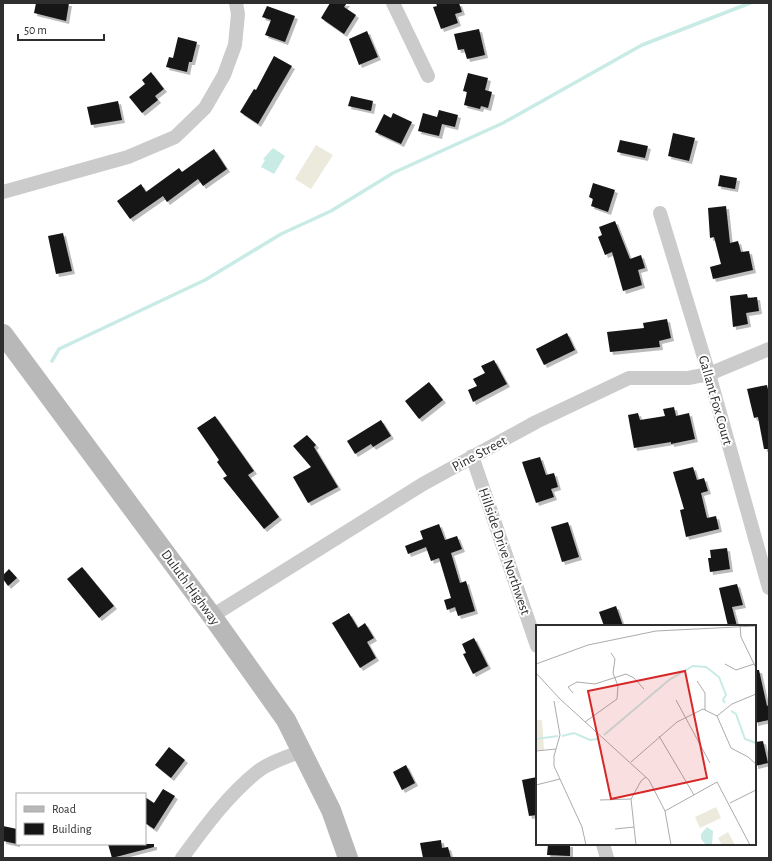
<svg xmlns="http://www.w3.org/2000/svg" width="772" height="861" viewBox="0 0 772 861" font-family="'Alegreya Sans',sans-serif">
<style>
.green{fill:#eceadc}
.water{fill:#c8ebe6}
.lines{fill:none;stroke-linecap:round;stroke-linejoin:round}
.stream{stroke:#c8ebe6;stroke-width:3.5}
.building{fill:#151515;filter:url(#shadow)}
.street{stroke:#cbcbcb;stroke-width:14}
.secondary{stroke:#b8b8b8;stroke-width:20}
.labels{text-anchor:middle;stroke-width:4;stroke-linejoin:round;paint-order:stroke}
.street-label{font-size:14px;fill:#2e2e2e;stroke:#fff}
.inset-river{fill:none;stroke:#c8ebe6;stroke-width:2}
.inset-road{fill:none;stroke:#ababab;stroke-width:1}
.view{fill:#d62828;fill-opacity:0.15;stroke:#d62828;stroke-width:2}
.inset-edge{fill:none;stroke:#2e2e2e;stroke-width:2}
</style>
<defs>
<filter id="shadow"><feDropShadow dx="3" dy="3" stdDeviation="0" flood-color="#0004"/></filter>
</defs>
<rect width="100%" height="100%" fill="#fff"/>
<path class="green" d="M316,145l17,10 -22,34 -16,-10z"/>
<path class="water" d="M273,148l12,8 -11,18 -13,-7 4,-7 -2,-1z"/>
<g class="lines">
<path class="stream" d="M52,361l7,-12 146,-69 76,-46 50,-23 62,-38 110,-50 139,-78 108,-42"/>
</g>
<path class="building" d="M36,3h33l-3,18 -32,-8z
M330,3h17l-3,4 12,8 -12,19 -23,-16z
M436,3h23l3,9 -7,2 3,9 -17,6 -8,-22 4,-1z
M267,6l28,10 -10,26 -20,-7 6,-15 -9,-3z
M479,29l6,26 -18,4 -3,-10 -6,1 -4,-16z
M367,31l11,26 -19,8 -10,-26z
M178,37l19,5 -5,20h-3l-2,10 -21,-5 3,-10 4,1z
M274,56l18,10 -34,58 -18,-12 14,-23 2,1z
M151,72l13,17 -9,7 3,4 -16,13 -13,-16 16,-13 -3,-4z
M468,73l20,5 -3,12 7,2 -4,16 -7,-2 -1,3 -16,-4 3,-13 -4,-1z
M351,96l22,5 -2,10 -23,-5z
M118,101l4,19 -31,5 -4,-18z
M439,110l19,5 -3,12 -13,-3 -3,12 -21,-5 5,-18 14,4z
M393,113l19,9 -11,22 -26,-12 9,-18 7,4z
M673,133l22,5 -6,23 -21,-5z
M620,140l28,6 -3,12 -28,-6z
M214,149l13,20 -24,17 -5,-7 -31,23 -4,-6 -33,23 -13,-18 24,-17 5,8 33,-24 3,4z
M720,175l17,3 -2,11 -17,-3z
M593,183l22,7 -7,22 -17,-6 2,-7 -4,-2z
M726,206l4,37 8,-2 3,11 8,-1 4,19 -40,9 -3,-12 11,-3 -7,-27 -4,1 -2,-30z
M615,221l15,38 11,-4 4,13 -7,2 4,15 -19,6 -11,-39 -7,3 -7,-18 4,-2 -3,-8z
M63,233l9,38 -16,3 -8,-38z
M747,294l1,4 9,-1 2,14 -13,2 2,11 -15,3 -3,-31z
M667,319l4,19 -12,3 1,6 -50,5 -3,-20 37,-4 -1,-5z
M567,333l8,17 -31,15 -8,-16z
M494,360l13,24 -34,18 -5,-12 9,-4 -4,-7 12,-6 -4,-7z
M429,382l14,18 -24,19 -14,-18z
M767,385l2,9v55h-5l-6,-32 -4,1 -7,-29z
M674,407l2,9 13,-3 6,26 -24,5v-2l-37,6 -6,-33 10,-2 2,7 25,-4 -2,-7z
M215,416l39,55 -6,4 31,42 -15,12 -41,-51 4,-2 -10,-14 2,-2 -22,-32z
M381,420l10,16 -18,11 -2,-3 -16,10 -8,-13z
M307,435l9,10 -2,2 24,40 -30,16 -15,-26 18,-10 -18,-21z
M540,457l6,18 8,-2 4,14 -7,2 3,8 -18,6 -14,-41z
M693,467l4,13 7,-2 4,13 -7,2 6,25 9,-2 3,13 -33,8 -6,-27 4,-1 -11,-37z
M568,522l11,35 -17,5 -11,-35z
M439,524l6,16 12,-4 5,13 -11,4 9,30 6,-2 9,30 -17,5 -3,-9 -8,3 -3,-10 7,-2 -12,-40 -8,3 -5,-14 -18,7 -3,-8 18,-7 -3,-8z
M727,548l3,21 -20,3 -2,-14h3l-1,-8z
M82,567l32,39 -15,12 -32,-39z
M9,569l8,9 -9,8 -5,-7v-4z
M737,584l6,21 -11,2 5,19h-9l-9,-38z
M616,606l7,20h-19l-5,-14z
M349,613l9,15 7,-5 9,15 -7,4 9,16 -16,10 -28,-45z
M474,638l14,28 -15,8 -10,-20 3,-1 -4,-9z
M755,670h4l8,36 2,-1v15l-14,3z
M763,741l5,22 -13,3v-24z
M169,747l16,13 -14,18 -16,-13z
M406,765l9,18 -13,7 -9,-18z
M537,777v38l-8,1 -7,-36z
M163,789l12,7 -21,33 -9,-6v-26l9,6z
M3,826l14,3v15l-14,-3z
M441,840l1,8 6,-1 3,11h-28l-3,-15z
M108,844h46v3l-42,11z
M548,844h22v12l-23,-1z"/>
<g class="lines">
<path class="street" d="M393,3l35,73
M3,192l125,-35 47,-20 30,-29 19,-33 11,-30 3,-31 -2,-11
M660,213l49,161 60,214
M472,456l65,190
M212,616l211,-132 113,-62 93,-44h59l21,-4 60,-25
M603,844l4,14
M182,858c22,-30 46,-63 75,-86 12,-10 30,-15 45,-21"/>
<path class="secondary" d="M3,334l209,282 74,104 45,90 17,48"/>
</g>
<g class="labels">
<g class="street-label">
<text transform="translate(716 400) rotate(74)" y="5">Gallant Fox Court</text>
<text transform="translate(479 453) rotate(-28)" y="5">Pine Street</text>
<text transform="translate(505 551) rotate(71)" y="5">Hillside Drive Northwest</text>
<text transform="translate(191 587) rotate(54)" y="5">Duluth Highway</text>
</g>
</g>
<g transform="translate(536 625)">
<rect width="220" height="220" fill="#fff"/>
<path d="M0,95h6l2,30h-8zM180,182l5,11 -21,10 -5,-11zM192,207l7,13h-13l-4,-7z" fill="#eceadc"/>
<path d="M171,202l6,4 -1,14h-6l-5,-6v-5z" fill="#c8ebe6"/>
<path class="inset-river" d="M195,86l5,3 9,25 11,4M68,110l65,-55 24,-14 13,1 13,10 7,18 -3,5 2,3M26,111l12,-3 16,7 8,-1M0,114l22,-3"/>
<path class="inset-road" d="M204,1l1,11 15,31M0,39l52,-19 68,-14 100,-5M189,39l11,6 18,-6M0,48l24,26 89,81 16,31 6,34M161,56l8,12v17M37,68l-5,-6 9,-5 18,2 31,-10 8,4 10,11M140,75l34,63M18,76l6,34 -6,21v10l28,61 4,18M181,91l15,-12 24,-10M49,97l32,-23 1,-13 -5,-13 2,-14 -4,-6M123,111l35,59M0,126l20,-2M95,137l46,-40 26,-13 14,7 14,32 17,9 8,7M0,160l24,-6M64,175l31,-1M194,178l26,-13M129,186l52,-29 33,63M79,204l19,-2M100,220l-5,-46 10,-18 5,-4"/>
<path class="view" d="M149,46l22,107 -96,21 -23,-108z"/>
<rect width="220" height="220" class="inset-edge"/>
</g>
<rect width="772" height="861" fill="none" stroke="#2e2e2e" stroke-width="8"/>
<rect x="16" y="793" width="130" height="52" fill="#ffffff" stroke="#ababab"/>
<rect x="24" y="806" width="20" height="6" fill="#b8b8b8" stroke="#ababab"/>
<text x="52" y="813" font-size="12" fill="#2e2e2e">Road</text>
<rect x="24" y="823" width="20" height="12" fill="#151515" stroke="#ababab"/>
<text x="52" y="833" font-size="12" fill="#2e2e2e">Building</text>
<path d="M18 34v6h86v-6" fill="none" stroke="#2e2e2e" stroke-width="2"/>
<text x="24" y="34" font-size="12" fill="#2e2e2e" stroke="#ffffff" stroke-width="3" paint-order="stroke">50 m</text>
</svg>
